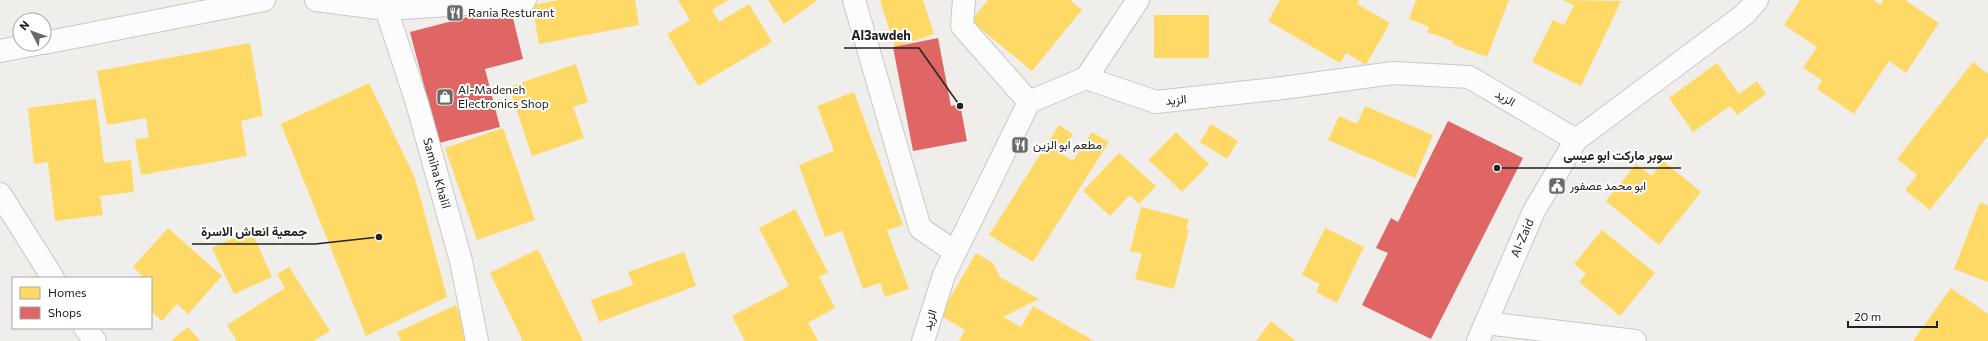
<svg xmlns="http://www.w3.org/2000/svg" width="1988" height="341" viewBox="0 0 1988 341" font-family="Commissioner,Vazirmatn,sans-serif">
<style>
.homes{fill:#ffd966}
.shops{fill:#e06666}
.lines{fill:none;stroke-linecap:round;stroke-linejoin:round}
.minor-casing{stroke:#c9c8c7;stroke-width:24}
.minor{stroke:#fdfcfc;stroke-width:22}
.labels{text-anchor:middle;stroke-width:4;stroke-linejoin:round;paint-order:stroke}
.poi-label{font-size:12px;fill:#222;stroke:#fff;text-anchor:start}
.street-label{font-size:12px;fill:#222;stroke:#fff}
.leader{fill:none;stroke:#222;stroke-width:1.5}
.callout-dot{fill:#222;stroke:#fff;stroke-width:1.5}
.callout-label{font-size:13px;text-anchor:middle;font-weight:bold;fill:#222;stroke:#fff;stroke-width:4;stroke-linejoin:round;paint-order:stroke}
</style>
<rect width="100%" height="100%" fill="#f0eeeb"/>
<path class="homes" d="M559,0h76l4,25 -100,19 -7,-39z
M678,0h51l-17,10 7,12 30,-18 23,38 -74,44 -31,-52 23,-14z
M768,0h50l-34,24z
M882,0h41l11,34 -39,13 -15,-46z
M988,0h82l12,10 -50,61 -61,-50z
M1280,0h79l-2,4 33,19 -24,42 -20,-12 -6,10 -72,-42z
M1416,0h93l-22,57 -35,-13 1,-3 -26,-9 2,-5 -20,-8z
M1562,0l59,1 -40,85 -49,-24 21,-42 11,5 10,-20z
M1800,0h73l7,5 3,-5h22l34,23 -33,50 -17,-12 -35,53 -37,-25 5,-9 -19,-12 14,-21 -33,-22z
M1154,15h55v43h-55z
M250,43l13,73 -22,5 6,35 -106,19 -6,-35 14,-3 -3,-19 -39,7 -10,-54z
M1973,62l15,12v62l-58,74 -25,-20 12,-15 -20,-16z
M1717,63l22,31 18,-13 9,13 -29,21 -7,-9 -37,26 -24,-34z
M576,64l12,38 -15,5 11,31 -52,18 -23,-69z
M369,83l46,95 32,119 -81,39 -85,-212z
M854,92l49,133 -16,5 22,59 -24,8 -5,-14 -17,6 -21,-58 -17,6 -26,-72 35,-14 -17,-45z
M96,99l8,64 27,-3 3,32 -34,4 3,19 -48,6 -7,-59 -14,2 -6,-56z
M1365,106l68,29 -18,43 -87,-38 11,-24 18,8z
M1211,124l27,17 -11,18 -27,-17z
M1059,125l14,9 -13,19 13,8 19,-29 17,10 -76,120 -44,-27z
M503,128l32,92 -58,20 -32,-92z
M1176,132l33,32 -27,28 -33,-32z
M1119,153l37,33 -17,18 -9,-9 -20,21 -27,-25z
M1663,161l38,31 -42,53 -53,-44 30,-37 16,12z
M1980,202l8,4v76l-34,-13z
M1141,207l48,12 -3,10h3l-15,60 -39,-10 7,-25 -12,-3z
M795,209l33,63 -9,5 16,31 -27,15 10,18h-73l-13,-25 57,-30 -30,-58z
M168,228l54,48 -34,38 -11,-10 -15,17 -11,-10v-33h-11l2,-2 -9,-9z
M1325,228l39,19 -27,56 -21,-11 4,-8 -18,-9z
M251,230l21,47 -38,17 -22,-46z
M1602,230l53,43 -35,43 -41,-34 7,-8 -12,-10z
M538,249l45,92h-60l-33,-68z
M684,252l12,34 -97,36 -8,-22 42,-15 -5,-13z
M976,253l17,10 7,14 39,22 -36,18 18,10 12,-21 61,35h-135l6,-11 -25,-15z
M289,267l41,64 -17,10h-76l-10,-16 58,-37 -8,-14z
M1951,288l37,26v27h-75z
M456,305l16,36h-71l-4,-9z
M1271,321l25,20h-40z
M188,327l12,14h-29z"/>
<path class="shops" d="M510,6l13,53 -38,10 15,58 -61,16 -29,-111z
M938,38l13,68 9,-2 7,37 -54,10 -20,-104z
M1448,121l75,37 -92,181 -69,-34 26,-52 -12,-5 15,-30 7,4z"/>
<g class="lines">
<defs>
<g id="minor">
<path d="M316,0l70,9 139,-9"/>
<path d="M854,0l66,228 35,24"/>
<path d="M964,0l-2,26 67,76"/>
<path id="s1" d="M386,9l31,94 44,158 16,80"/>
<path d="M44,43l220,-43"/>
<path d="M0,51l36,-7"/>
<path d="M1086,78l52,-78"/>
<path d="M0,194l53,84"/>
<path d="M1486,323l149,18"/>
<path d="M85,328l10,13"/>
<path d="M923,341l21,-66 85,-173 57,-24 70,24 127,-14 110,-15 76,4 107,63"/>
<path id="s2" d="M1478,341l56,-130 42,-71 169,-126 12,-14"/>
</g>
</defs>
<use href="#minor" class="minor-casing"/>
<use href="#minor" class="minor"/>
</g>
<defs>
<symbol id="restaurant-square" viewBox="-11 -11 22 22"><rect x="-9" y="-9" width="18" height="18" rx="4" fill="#6a6968" stroke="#fff"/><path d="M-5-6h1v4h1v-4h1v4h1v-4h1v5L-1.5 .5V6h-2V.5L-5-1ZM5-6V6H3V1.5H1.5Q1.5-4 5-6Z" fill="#fff"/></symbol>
<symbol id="shop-square" viewBox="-11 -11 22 22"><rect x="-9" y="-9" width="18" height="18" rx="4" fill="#6a6968" stroke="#fff"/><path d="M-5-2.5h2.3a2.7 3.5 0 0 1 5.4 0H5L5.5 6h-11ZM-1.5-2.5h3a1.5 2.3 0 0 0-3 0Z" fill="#fff"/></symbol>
<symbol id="civic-square" viewBox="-11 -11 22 22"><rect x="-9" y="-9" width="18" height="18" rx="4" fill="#6a6968" stroke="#fff"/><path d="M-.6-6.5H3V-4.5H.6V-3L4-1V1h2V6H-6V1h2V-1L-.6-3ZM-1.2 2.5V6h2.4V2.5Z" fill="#fff"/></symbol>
</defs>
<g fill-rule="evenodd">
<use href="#restaurant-square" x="445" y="3" width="20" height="20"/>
<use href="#shop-square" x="435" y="87" width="20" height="20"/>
<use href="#restaurant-square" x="1010" y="135" width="20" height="20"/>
<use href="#civic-square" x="1547" y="176" width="20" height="20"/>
</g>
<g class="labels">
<g class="poi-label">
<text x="468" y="17">Rania Resturant</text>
<text x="458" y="94">Al-Madeneh<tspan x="458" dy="14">Electronics Shop</tspan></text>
<text x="1033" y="149">مطعم ابو الزين</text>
<text x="1570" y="190">ابو محمد عصفور</text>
</g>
<g class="street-label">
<text transform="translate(1505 98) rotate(30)" y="4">الزيد</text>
<text transform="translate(1176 100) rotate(-6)" y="4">الزيد</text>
<text dy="4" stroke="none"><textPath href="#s1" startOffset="172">Samiha Khalil</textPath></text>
<text dy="4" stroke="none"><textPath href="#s2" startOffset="112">Al-Zaid</textPath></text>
<text transform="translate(930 320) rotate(-73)" y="4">الزيد</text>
</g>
</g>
<path class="leader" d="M960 106L919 48H844M1497 168L1556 168H1681M379 237L315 244H192"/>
<g class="callout-dot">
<circle cx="960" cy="106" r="4"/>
<circle cx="1497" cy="168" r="4"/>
<circle cx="379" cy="237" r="4"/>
</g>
<g class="callout-label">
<text x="881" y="40">Al3awdeh</text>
<text x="1618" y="160">سوبر ماركت ابو عيسی</text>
<text x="254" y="236">جمعية انعاش الاسرة</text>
</g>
<rect x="12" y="277" width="140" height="52" fill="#ffffff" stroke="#a7a7a7"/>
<rect x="20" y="287" width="20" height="12" fill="#ffd966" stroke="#a7a7a7"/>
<text x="48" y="297" font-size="12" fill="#222222">Homes</text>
<rect x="20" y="307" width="20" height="12" fill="#e06666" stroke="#a7a7a7"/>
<text x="48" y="317" font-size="12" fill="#222222">Shops</text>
<g transform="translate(32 32) rotate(311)"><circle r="19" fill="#ffffff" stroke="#a7a7a7"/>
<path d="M0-3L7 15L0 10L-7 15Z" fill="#6a6968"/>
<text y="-6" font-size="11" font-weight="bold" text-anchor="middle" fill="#222222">N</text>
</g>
<path d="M1848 321v6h89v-6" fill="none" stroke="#222222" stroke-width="2"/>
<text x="1854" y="321" font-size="12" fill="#222222" stroke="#ffffff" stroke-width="3" paint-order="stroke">20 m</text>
</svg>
